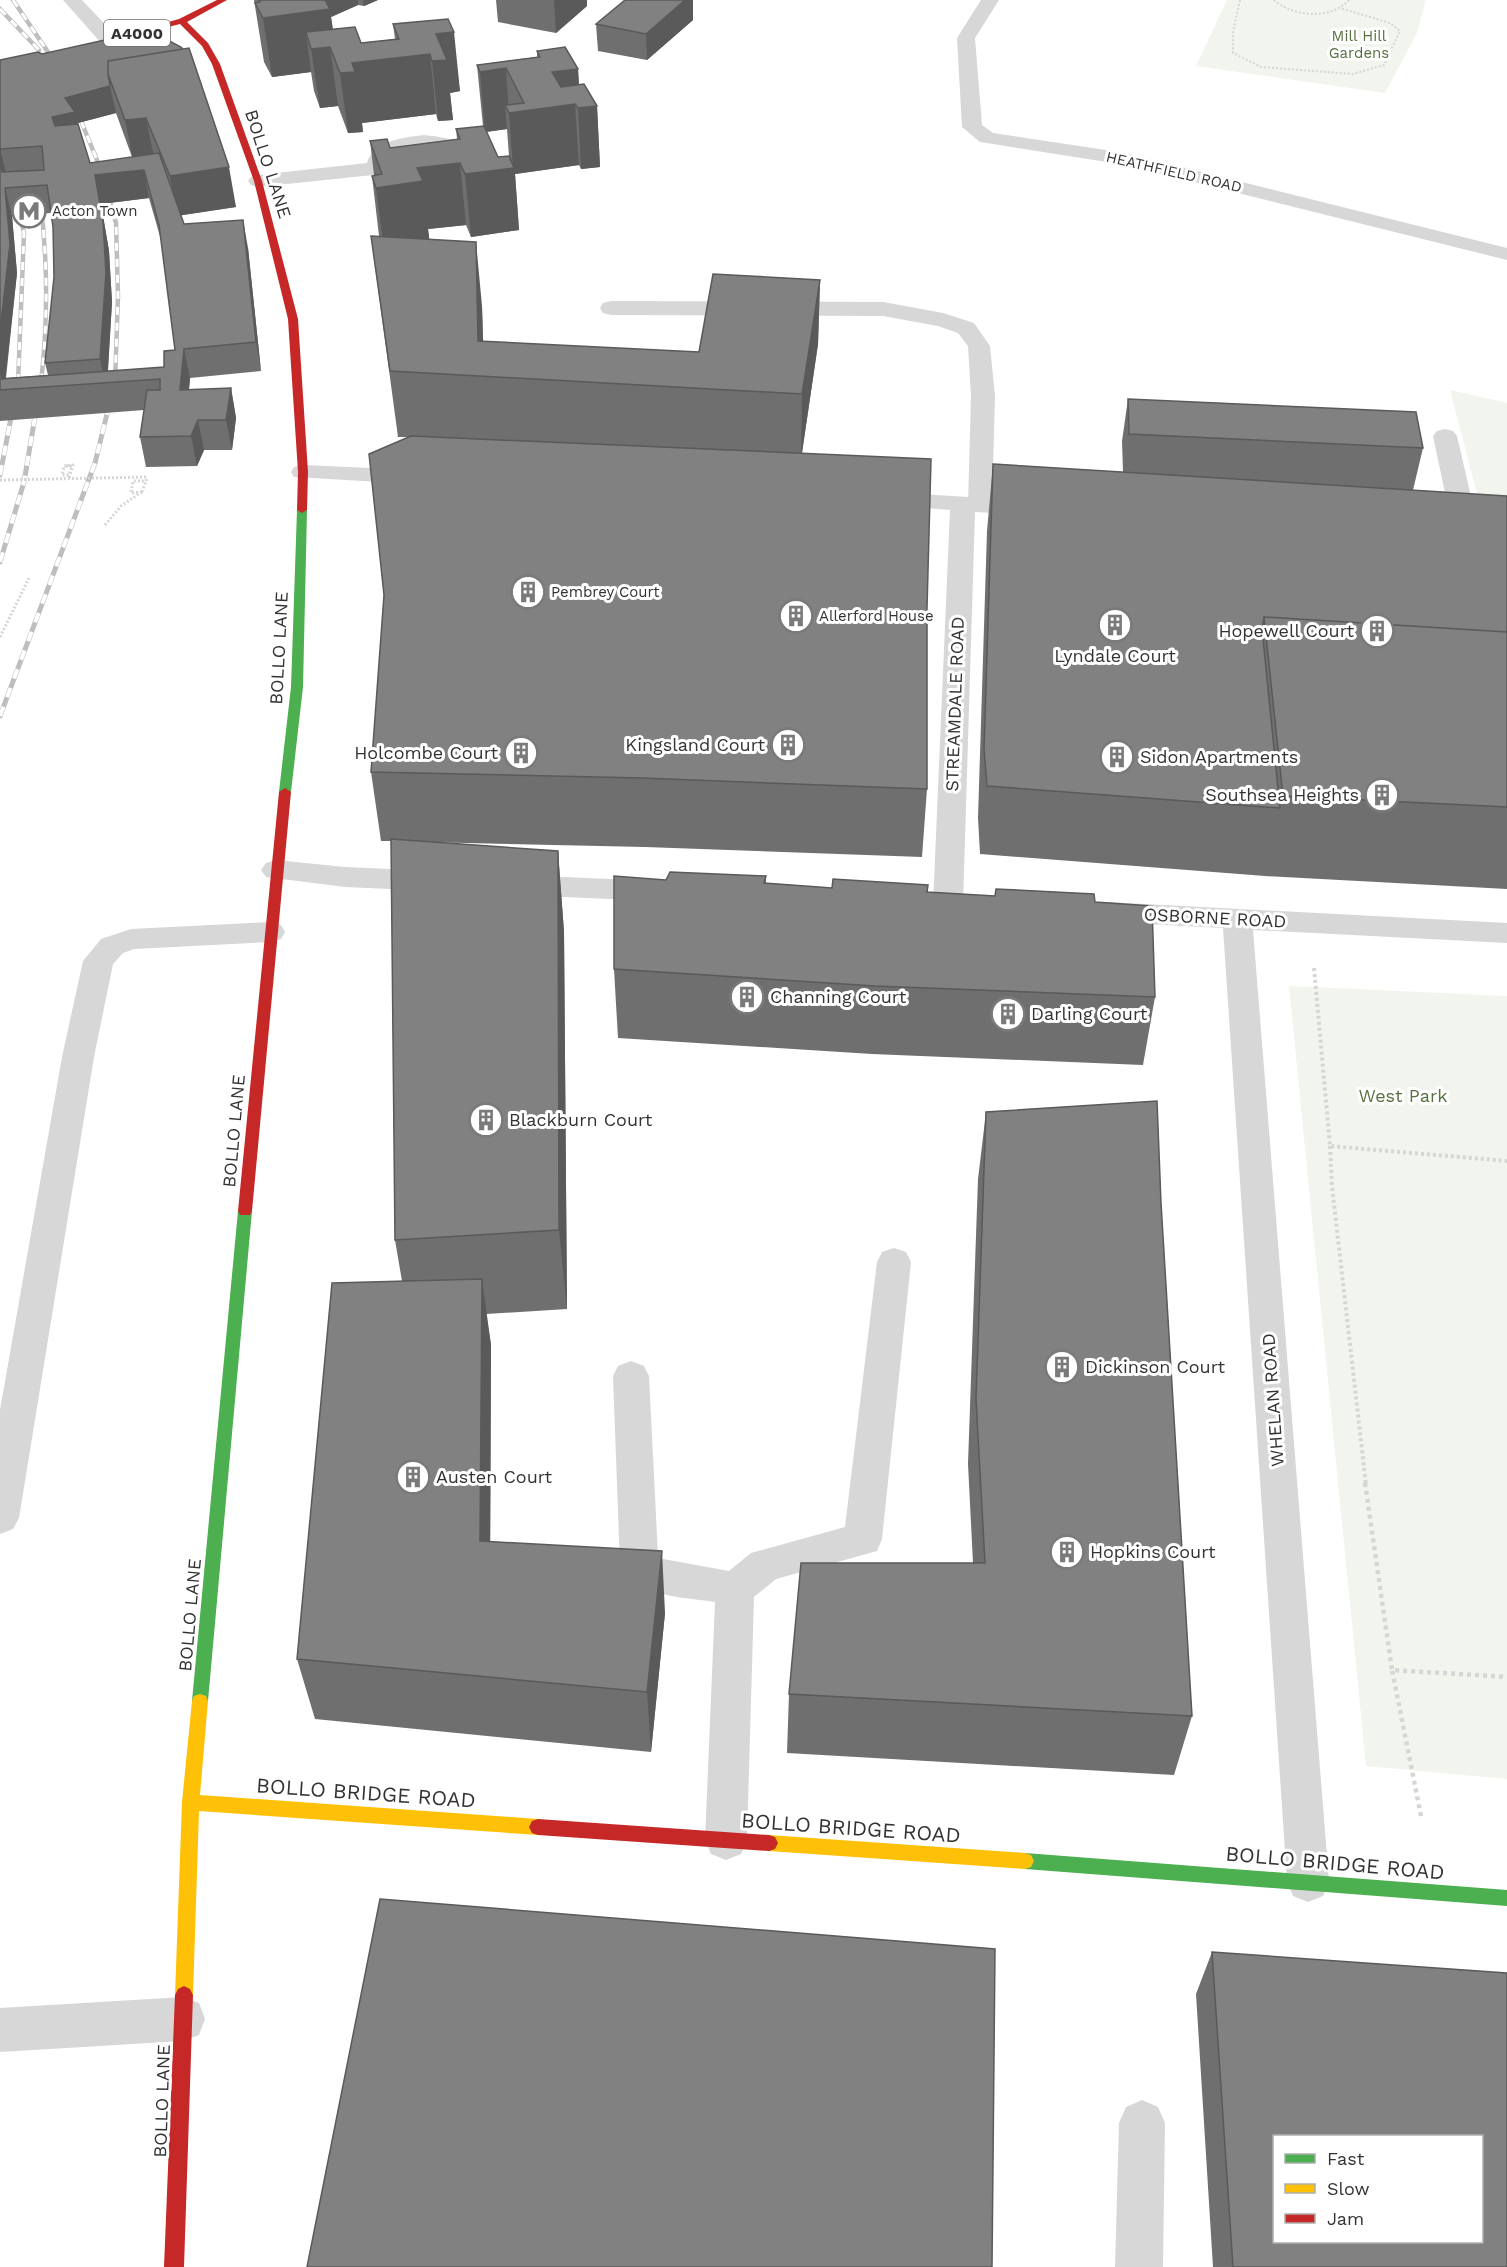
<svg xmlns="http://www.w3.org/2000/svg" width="1507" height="2267" viewBox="0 0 1507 2267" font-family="'Work Sans',sans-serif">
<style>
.green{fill:#f1f5ed}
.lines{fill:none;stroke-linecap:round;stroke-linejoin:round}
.path-far3{stroke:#d6d6d6;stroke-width:2;stroke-dasharray:2 2;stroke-linecap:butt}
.path-far2{stroke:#d6d6d6;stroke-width:3;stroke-dasharray:2 2;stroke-linecap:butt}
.path-far1{stroke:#d6d6d6;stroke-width:4;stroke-dasharray:3 3;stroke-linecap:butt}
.path{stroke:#d6d6d6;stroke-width:4.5;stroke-dasharray:4 4;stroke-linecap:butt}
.lane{fill:#d7d7d7;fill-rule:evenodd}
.street{fill:#d7d7d7;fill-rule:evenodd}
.fast{fill:#4caf50;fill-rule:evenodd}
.slow{fill:#ffc107;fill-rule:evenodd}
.jam{fill:#c62828;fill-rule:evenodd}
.rail-far1-casing{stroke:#bebebe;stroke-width:4.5}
.rail-casing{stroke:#bebebe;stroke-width:5}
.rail-far1{stroke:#fff;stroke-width:3;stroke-dasharray:8;stroke-linecap:butt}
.rail{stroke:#fff;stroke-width:4;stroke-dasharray:10;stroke-linecap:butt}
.path-bridge{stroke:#d6d6d6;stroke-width:3;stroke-dasharray:2 2;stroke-linecap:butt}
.wall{fill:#6f6f6f;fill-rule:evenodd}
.shaded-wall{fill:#5a5a5a}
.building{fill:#818181;stroke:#5a5a5a;stroke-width:1.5;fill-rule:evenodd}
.labels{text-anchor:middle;stroke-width:6;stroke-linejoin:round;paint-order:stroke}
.far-park-label{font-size:15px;fill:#56703f;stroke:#fff}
.far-street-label{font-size:15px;fill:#333;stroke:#fff}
.far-poi-label{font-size:15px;fill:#333;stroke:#fff;text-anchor:start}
.shield{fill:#fff;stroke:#707070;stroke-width:1.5}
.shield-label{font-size:16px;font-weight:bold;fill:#333}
.street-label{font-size:18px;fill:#333;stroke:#fff}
.poi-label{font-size:18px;fill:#333;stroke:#fff;text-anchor:start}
.park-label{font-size:18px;fill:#56703f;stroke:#fff}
.near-street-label{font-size:21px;fill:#333;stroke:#fff}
</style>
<rect width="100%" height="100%" fill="#fff"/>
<path class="green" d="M1227,0h199l-9,33 -32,60 -189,-27z
M1450,390l57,13v103l-27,-1z
M1289,986l218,10v783l-141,-13z"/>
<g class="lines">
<path class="path-far3" d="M1240,0l-7,32v21l28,14 92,7 31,-9 16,-34 -10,-8 -50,-15
M1274,0c19,17 57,20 75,0"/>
<path class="path-far2" d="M66,466h6l-3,9h-7l2,-9 9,-1 -4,13
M146,481l1,-4
M142,492l-11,1 2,-12h13
M142,492l4,-11
M142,492l4,-11
M105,525l16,-19 21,-14
M0,637l29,-59"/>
<path class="path-far1" d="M1314,968l16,178 177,15
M1330,1146l2,40 34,299"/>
<path class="path" d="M1365,1483l27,187
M1421,1816l-29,-146 115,7"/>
<path class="lane" d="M63,0h19l35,37 2,4 -2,4h-14z
M611,301l272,1 60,11 31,10 16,23 5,50 -3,108 -3,5 -9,2 -9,-2 -3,-5 3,-108 -3,-50 -10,-13 -20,-7 -55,-10 -272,-1 -8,-2 -3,-5 3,-5z
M270,922l11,3 4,7 -4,7 -11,3 -136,7 -11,4 -10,11 -19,93 -75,461 -6,11 -13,5v-124l62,-353 21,-96 18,-22 30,-10z
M894,1248l12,4 5,10 -29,277 -5,12 -101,28 -22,18 -7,243 -6,14 -15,6 -15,-6 -6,-14 10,-238c-32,-5 -80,-5 -95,-37l-7,-189 5,-10 13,-5 13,5 5,10 9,180 5,3 66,12 22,-18 94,-26 32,-265 5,-10z
M183,1997l16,6 6,16 -6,16 -16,6 -183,11v-44z
M1142,2100l16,7 7,16 -2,144h-48l4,-144 7,-16z"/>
<path class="street" d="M981,0h18l-24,38 7,87 11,8 133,20 381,95v12l-381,-95 -146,-23 -18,-15 -5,-89z
M424,135c17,2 51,5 53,27 -2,4 -5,9 -8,12 -20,18 -77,19 -96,1l-115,12 -7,-2 -3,-4 3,-4 7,-2 109,-12c6,-22 37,-26 57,-28zM424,147l17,3 15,7 1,5c-14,16 -53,20 -68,5l-2,-5c8,-11 24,-13 37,-15z
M1445,429l8,2 4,5 23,99 -4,5 -9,3 -9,-3 -4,-5 -21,-99 4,-5z
M303,465l112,5 9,2 3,5 -3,5 -9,2 -121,-7 -3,-5 3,-5z
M886,492l149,9 9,2 3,5 -3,5 -9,2 -60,-3 -12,393 -4,7 -11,3 -11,-3 -4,-7 17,-395 -73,-6 -3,-5 3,-5z
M276,860l69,7 90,4 11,3 4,7 -4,7 -11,3 -90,-4 -79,-10 -5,-7 5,-7z
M517,875l140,6 11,3 4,7 -4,7 -11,3 -140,-6 -11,-3 -4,-7 4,-7z
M1107,902l400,21v20l-254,-13 76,951 -6,15 -15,6 -15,-6 -6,-15 -64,-953 -116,-6 -11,-3 -4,-7 4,-7z"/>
<path class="fast" d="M302,507l5,3 -4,177 -12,105 -6,4 -6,-4 12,-105 6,-177z
M245,1206l5,1 2,4 -44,490 -2,5 -6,2 -6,-2 -2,-5 46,-490 2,-4z
M1025,1853l482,37v16l-482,-37 -6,-2 -3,-6 3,-6z"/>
<path class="slow" d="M200,1694l6,2 2,5 -8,94 338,24 6,2 3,6 -3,6 -6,2 -339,-24 -6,184 -3,6 -6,3 -6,-3 -3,-6 7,-193 10,-101 2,-5z
M769,1835l256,18 6,2 3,6 -3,6 -6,2 -256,-18 -6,-2 -3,-6 3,-6z"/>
<path class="jam" d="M217,0h10l-40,22 21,21 12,21 42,117 36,138 10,153 -1,38 -5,3 -5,-3 1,-38 -10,-153 -34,-138 -42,-117 -10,-18 -22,-22 -86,22 -4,-2 89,-25z
M285,788l6,4 -39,419 -2,4h-10l-2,-4 41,-419z
M538,1819l231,16 6,2 3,6 -3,6 -6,2 -231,-16 -6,-2 -3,-6 3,-6z
M184,1986l6,3 3,6 -9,272h-20l11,-272 3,-6z"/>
<defs>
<path id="rail-far1" d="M13,0l45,67
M0,9l39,41
M75,106l24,59 17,58 2,73 -3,87
M40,198c8,62 8,123 1,185
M16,199l8,34 -6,150"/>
<path id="rail" d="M0,475l18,-94
M0,562l24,-80 17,-101
M0,716l95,-253 20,-82"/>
</defs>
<use href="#rail-far1" class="rail-far1-casing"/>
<use href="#rail" class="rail-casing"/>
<use href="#rail-far1" class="rail-far1"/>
<use href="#rail" class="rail"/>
<path class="path-bridge" d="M0,480l147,-3"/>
</g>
<path class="wall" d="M254,0h124l-14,6 -6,-1 -27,12 2,12 28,14 34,-4 -2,-15 55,-5 12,72 -10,2 3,27 -15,1 -2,-7 -74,9 1,9 -15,1 -10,-27 -18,2 -6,-17 -3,-19 -39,5 -8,-15z
M496,0h91v6l-31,27 -58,-11z
M624,0h69v20l-46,40 -49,-9 -2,-27 29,-24z
M158,35l78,172 -55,8 3,9 64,24 13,123 -71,7 -1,12 42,-2 5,30 -4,32h-28l-7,16 -51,1 -6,-30 4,-27 -144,11v-361l42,-6zM116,113l16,44 -42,6 -12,-40zM149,198l12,42 14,110 -11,17 -56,4 4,-69 -3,-51 -8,-47zM51,213l2,14 1,50 -9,86 3,12 -42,3 11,-105 -5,-57z
M537,51l41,18 1,15 18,22 3,61 -19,2 -2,-4 -64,9 4,56 -48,7 -5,-12 -38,4 1,10 53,67 1,36 216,10 121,-72 -2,64 -16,109 125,155v181l-5,68 -277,-10 -222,-5 135,9 6,81 3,377 -81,5 5,31 -1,197 175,71 -14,139 -336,-33 -18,-60 105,-378 -7,-41 -4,-399h-10l-10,-69 37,-335h-10l-27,-201h8l-7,-60 2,-1 -4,-34 20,7 67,-9 -1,-10 27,-3 -6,-61 60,-8zM507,129l2,27 -11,1 -12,-25z
M1128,399l295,49 -10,42 94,6v393l-242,-13 -285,-22 -2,-36 9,-287 6,-67 130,8 -1,-31z
M766,876v7l66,5 96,-3v7l167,10 60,95 -12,68 -271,-11 -254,-16 -4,-69 52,-89z
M986,1112l175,91 31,513 -18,59 -387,-22 2,-59 184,-131 -5,-99 10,-285z
M1212,1952l295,315h-294l-17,-273z"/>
<path class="shaded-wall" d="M316,0h42v5l-27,12 7,51 -8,-21 8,59 -18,2 -9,-59 -5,-17 5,40 -39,5 -9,-59z
M363,0h15l-14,6z
M554,0h33v6l-31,27z
M685,0h8v20l-46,40 -1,-26z
M454,32l6,59 -10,2 3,27 -15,1 -6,-60 4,-27z
M430,54l6,60 -74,9 1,9 -15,1 -8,-60 12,-10z
M506,68l3,45 45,-6 -2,-35 26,-3 2,39 17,-2 3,61 -19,2 -3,-61 -3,-4 4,61 -64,9 4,56 -48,7 -6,-63 48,-6 -4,-55 -4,-8 2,24 -22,3 -5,-60z
M110,86l6,27 -38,10 -20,21 -6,-27 13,-19z
M146,118l8,39 -21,3 -8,-40z
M0,149l7,28 -5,-5z
M460,163l6,62 -38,4 2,15 -46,6 -8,-62 41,-20z
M229,167l7,40 -59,9 -7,-40z
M144,170l5,28 -48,6 8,47 3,51 -5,81h-2l-5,-24 -5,-184z
M5,188l7,28 5,57 -13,117 -4,-16v-43z
M243,220l5,28 13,123 -5,-29z
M476,242l6,64 2,71 -6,-36z
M820,280l-2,64 -17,115 1,-65z
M184,349l6,29 -4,42 -6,-30z
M231,388l5,30 -4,32 -6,-30z
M198,420l6,30 -7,16 -6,-30z
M558,851l6,81 3,377 -8,-79z
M482,1279l9,66 -1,259 -10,-63z
M662,1551l3,62 -14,139 -4,-60z"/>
<path class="building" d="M259,0h66l5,9 -67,9 -8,-15 5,-1z
M625,0h60l-39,34 -50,-10z
M448,19l6,13 -18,2 11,26 -15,1 -2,-7 -78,9 3,9 -15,1 -10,-26 -19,2 -5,-17 49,-5 6,16 38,-4 -6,-15z
M136,33l22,2 23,12 2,2 -75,12v13l2,12 -45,12 10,14 -23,5 3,9 23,-2 12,39 69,-10 25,71 59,-4 13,122 -72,7 -4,41 51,-2 -5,32h-28l-7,16 -51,1 7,-47h13v-11l-160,11v-11l164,-12v-16l11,-1 -16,-125 -15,-55 -49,5 8,47 3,51 -6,86 -55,4 9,-86 -1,-50 -6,-42 -42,3 5,56 -10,87v-271l38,-8 4,2zM42,146l2,24 -42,2 -2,-23z
M565,47l13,22 -26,3 9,15 23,-3 13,22 -19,2 -3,-4 -66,9 -4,-8 19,-2 -18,-35 -26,4 -3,-7 63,-8 -3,-6z
M189,48l40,119 -59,9 -24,-58 -21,2 -17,-46v-13z
M484,126l14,31 11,-1 5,12 -49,6 -5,-11 -43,5 6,13 -47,7 -4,-12 10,-2 -12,-33 17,-2 3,9 70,-9 -4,-10z
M371,236l105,6 2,99 221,11 14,-78 107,6 -18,114 -412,-23z
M1128,399l288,13 7,36 -294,-14z
M411,436l520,23 -4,149v181l-285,-11 -271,-6 13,-177 -15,-141z
M993,464l514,32v136l-243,-15 -2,12 18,179 -293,-22 -3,-37z
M1264,617l243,15v175l-224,-11z
M391,839l167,12 1,379 -164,10z
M670,872l96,4 -2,7 68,5 1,-9 95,6 -1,7 68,4 1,-7 98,5 1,8 57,4 3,91 -280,-11 -261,-17v-93l52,4z
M1157,1101l4,102 31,513 -403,-22 12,-131h184l-9,-164 10,-287z
M482,1279l-2,262 182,10 -15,141 -350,-33 35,-376z
M380,1899l615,50 -3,318h-685z
M1212,1952l295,21v294h-274zM1275,2136h207v105h-207z"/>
<defs>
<symbol id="metro-ring" viewBox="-11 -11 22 22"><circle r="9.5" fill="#fff" stroke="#7a7a7a" stroke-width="1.5"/><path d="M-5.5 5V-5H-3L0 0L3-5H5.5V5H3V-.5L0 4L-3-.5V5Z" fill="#7a7a7a"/></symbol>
<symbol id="building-ring" viewBox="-11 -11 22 22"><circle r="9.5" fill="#fff" stroke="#7a7a7a" stroke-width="1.5"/><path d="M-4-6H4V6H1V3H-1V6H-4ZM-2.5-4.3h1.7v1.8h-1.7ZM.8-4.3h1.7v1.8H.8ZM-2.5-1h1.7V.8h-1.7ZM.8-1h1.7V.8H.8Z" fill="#7a7a7a"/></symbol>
</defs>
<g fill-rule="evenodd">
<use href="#metro-ring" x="10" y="192" width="38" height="38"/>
<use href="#building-ring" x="509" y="573" width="38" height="38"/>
<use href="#building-ring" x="777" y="597" width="38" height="38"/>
<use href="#building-ring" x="1096" y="606" width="38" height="38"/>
<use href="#building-ring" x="1358" y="612" width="38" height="38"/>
<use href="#building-ring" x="769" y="726" width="38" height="38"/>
<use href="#building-ring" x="502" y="734" width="38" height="38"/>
<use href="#building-ring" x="1098" y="738" width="38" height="38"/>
<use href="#building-ring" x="1363" y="776" width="38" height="38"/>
<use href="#building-ring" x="728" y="978" width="38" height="38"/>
<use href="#building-ring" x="989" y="995" width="38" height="38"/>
<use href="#building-ring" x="467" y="1101" width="38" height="38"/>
<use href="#building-ring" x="1043" y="1348" width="38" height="38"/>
<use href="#building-ring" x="394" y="1458" width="38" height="38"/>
<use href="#building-ring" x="1048" y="1533" width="38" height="38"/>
</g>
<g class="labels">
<g class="far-park-label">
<text x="1359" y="41">Mill Hill<tspan x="1359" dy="17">Gardens</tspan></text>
</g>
<g class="far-street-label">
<text transform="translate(1174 172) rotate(13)" y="5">HEATHFIELD ROAD</text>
</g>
<g class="far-poi-label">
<text x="52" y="216">Acton Town</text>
<text x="551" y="597">Pembrey Court</text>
<text x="819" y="621">Allerford House</text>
</g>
<rect class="shield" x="104" y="20" width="66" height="26" rx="4.5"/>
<g class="shield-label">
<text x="137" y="39">A4000</text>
</g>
<g class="street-label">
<text transform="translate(268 164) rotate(72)" y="6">BOLLO LANE</text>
<text transform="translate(279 648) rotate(-87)" y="6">BOLLO LANE</text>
<text transform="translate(955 704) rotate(-88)" y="6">STREAMDALE ROAD</text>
<text transform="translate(1215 918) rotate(3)" y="6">OSBORNE ROAD</text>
<text transform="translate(234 1131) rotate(-85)" y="6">BOLLO LANE</text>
<text transform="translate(1273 1400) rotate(-94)" y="6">WHELAN ROAD</text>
<text transform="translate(190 1615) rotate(-85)" y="6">BOLLO LANE</text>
<text transform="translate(162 2101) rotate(-88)" y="6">BOLLO LANE</text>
</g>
<g class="poi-label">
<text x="1354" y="637" text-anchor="end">Hopewell Court</text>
<text x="1115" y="662" text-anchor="middle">Lyndale Court</text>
<text x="765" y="751" text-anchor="end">Kingsland Court</text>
<text x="498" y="759" text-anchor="end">Holcombe Court</text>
<text x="1140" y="763">Sidon Apartments</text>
<text x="1359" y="801" text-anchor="end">Southsea Heights</text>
<text x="770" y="1003">Channing Court</text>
<text x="1031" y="1020">Darling Court</text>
<text x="509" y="1126">Blackburn Court</text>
<text x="1085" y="1373">Dickinson Court</text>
<text x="436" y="1483">Austen Court</text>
<text x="1090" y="1558">Hopkins Court</text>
</g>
<g class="park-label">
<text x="1403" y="1102">West Park</text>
</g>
<g class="near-street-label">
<text transform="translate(366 1793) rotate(4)" y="7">BOLLO BRIDGE ROAD</text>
<text transform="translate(851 1828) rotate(4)" y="7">BOLLO BRIDGE ROAD</text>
<text transform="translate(1335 1863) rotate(5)" y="7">BOLLO BRIDGE ROAD</text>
</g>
</g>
<rect x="1273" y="2135" width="210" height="108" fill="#ffffff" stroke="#adadad" stroke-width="1.5"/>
<rect x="1285" y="2154" width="30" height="9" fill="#4caf50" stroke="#adadad" stroke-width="1.5"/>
<text x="1327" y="2165" font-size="18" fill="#333333">Fast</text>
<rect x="1285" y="2184" width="30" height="9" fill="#ffc107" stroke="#adadad" stroke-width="1.5"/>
<text x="1327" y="2195" font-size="18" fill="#333333">Slow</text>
<rect x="1285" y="2214" width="30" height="9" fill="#c62828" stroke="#adadad" stroke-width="1.5"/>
<text x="1327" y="2225" font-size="18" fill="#333333">Jam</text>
</svg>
